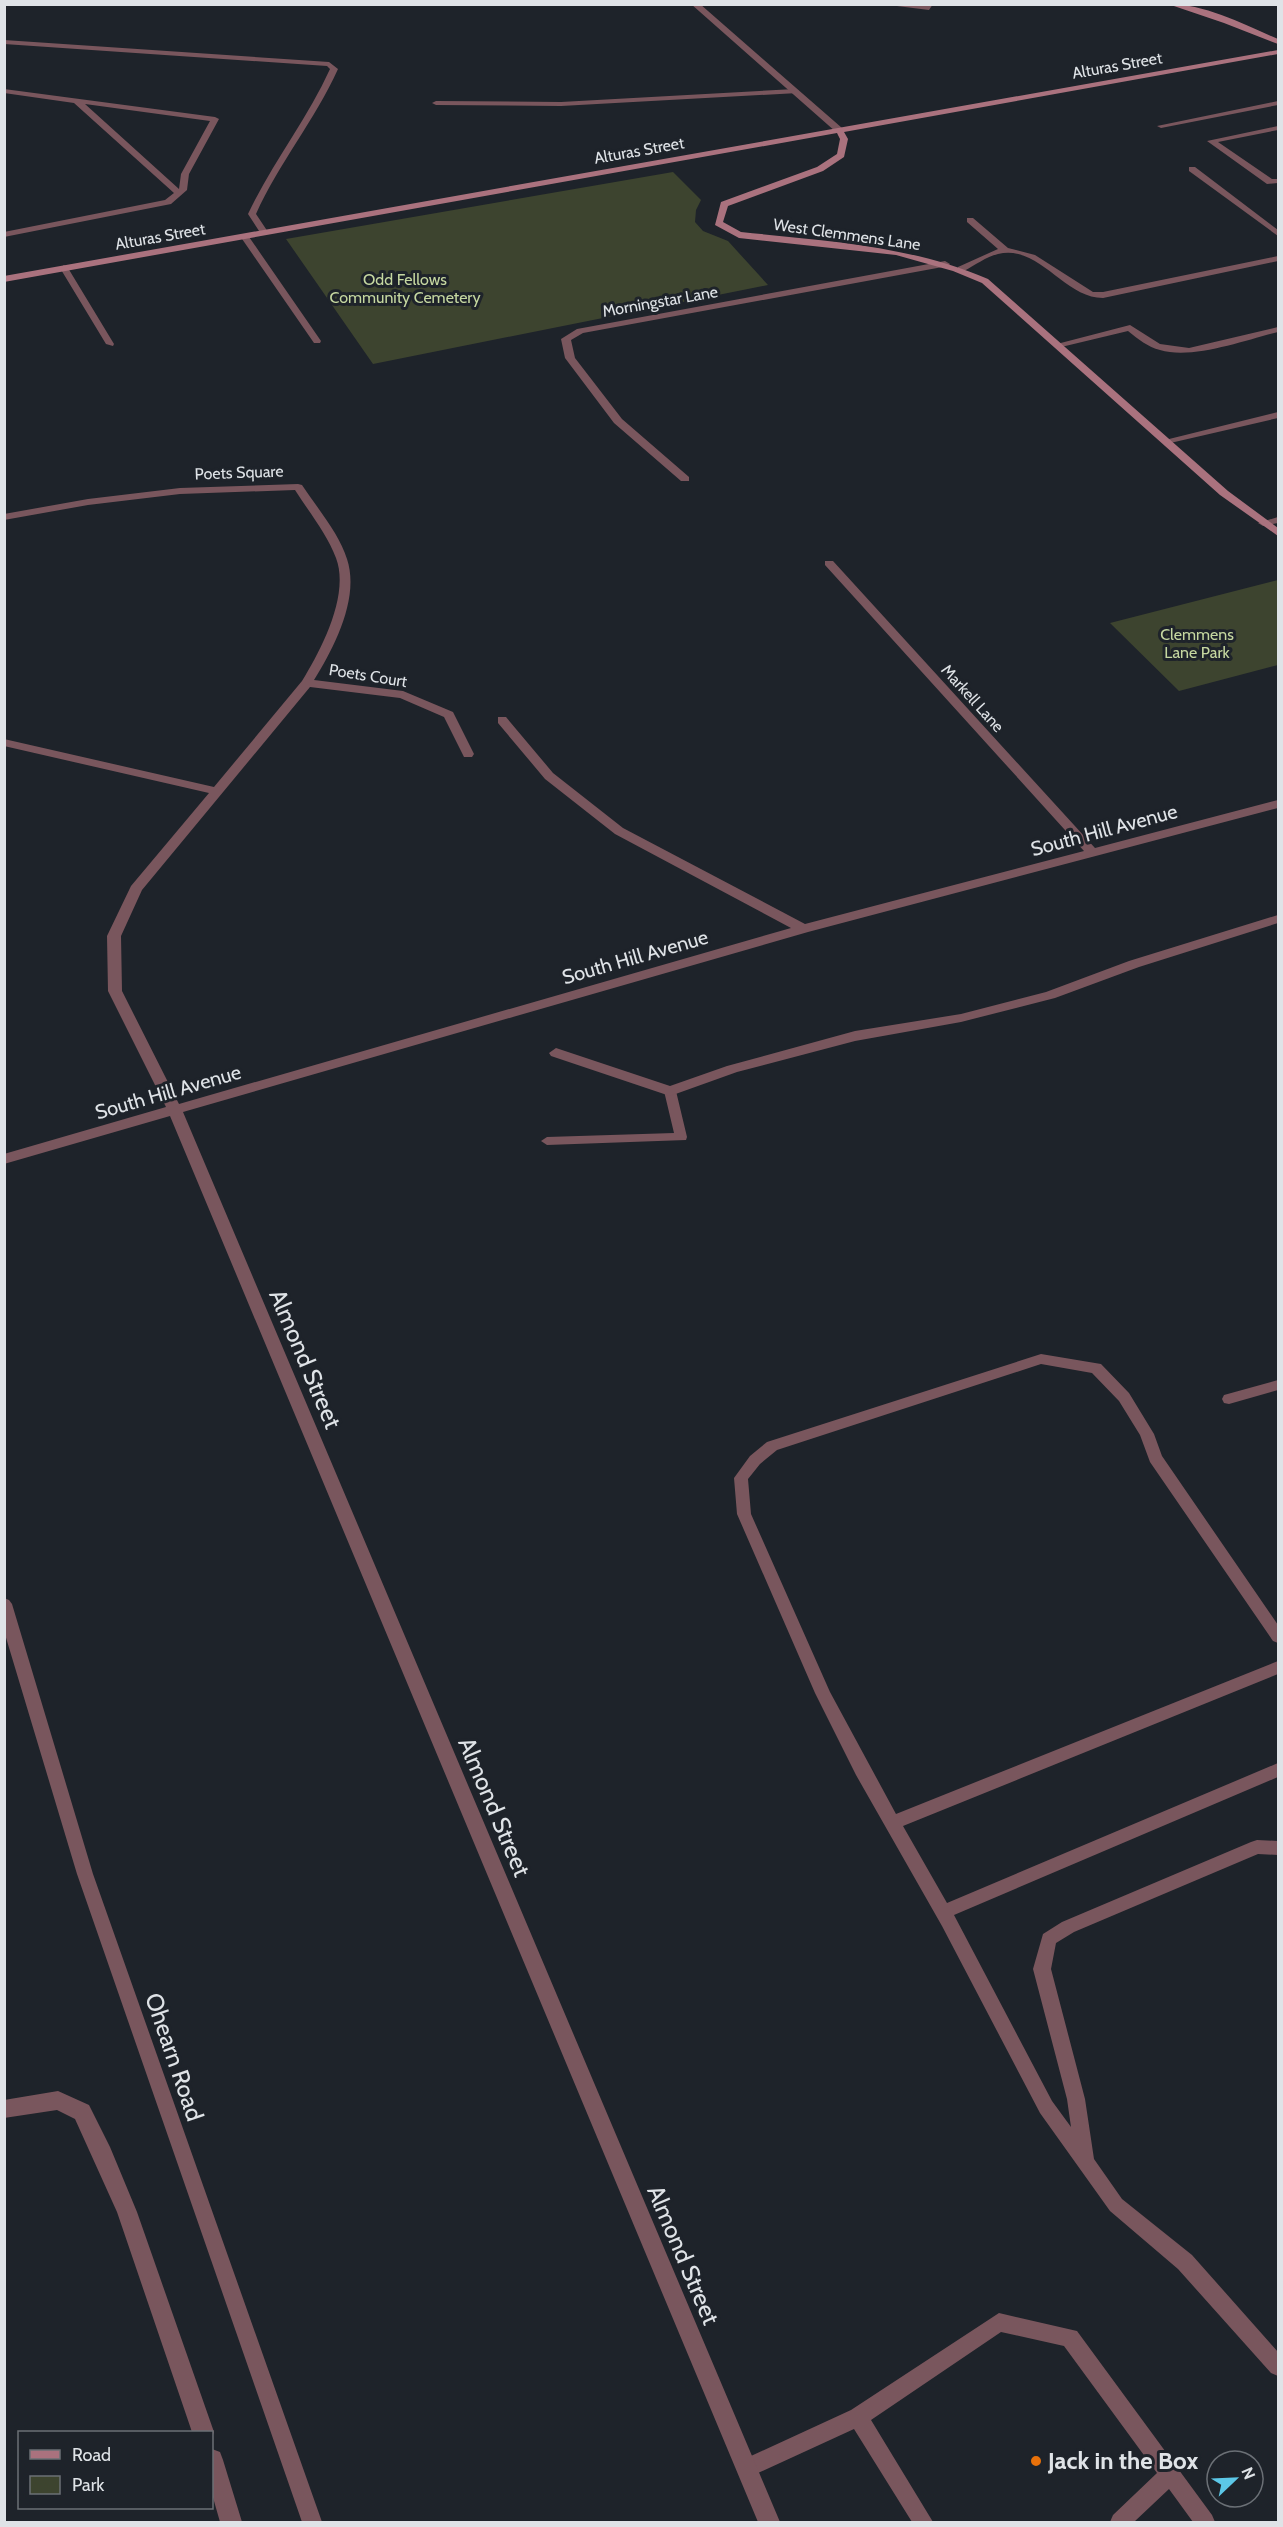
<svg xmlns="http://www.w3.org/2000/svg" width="1283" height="2527" viewBox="0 0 1283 2527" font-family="Cabin,sans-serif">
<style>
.green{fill:#3d442f}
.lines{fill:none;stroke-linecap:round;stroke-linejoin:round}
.lane{fill:#79565d;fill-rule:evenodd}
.street{fill:#79565d;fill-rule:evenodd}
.secondary{fill:#aa727e;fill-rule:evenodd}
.food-dot{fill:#e8710a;stroke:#1e232a;stroke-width:2}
.labels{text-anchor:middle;stroke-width:6;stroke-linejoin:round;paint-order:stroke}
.far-street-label{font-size:16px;fill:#dfe3e7;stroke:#1e232a}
.far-park-label{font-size:16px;fill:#c5d7a0;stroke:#1e232a}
.street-label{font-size:20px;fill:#dfe3e7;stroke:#1e232a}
.near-street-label{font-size:24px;fill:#dfe3e7;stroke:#1e232a}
.near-poi-label{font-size:24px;font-weight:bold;fill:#dfe3e7;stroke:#1e232a;text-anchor:start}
</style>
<rect width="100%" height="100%" fill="#1e232a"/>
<path class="green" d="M673,172l28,28 -5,10 -1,12 8,9 25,10 40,44 -395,79 -87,-125z
M1278,580v85l-99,26 -69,-68z"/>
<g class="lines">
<path class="lane" d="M881,4l45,2 7,-2 -4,6z
M4,40l325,22 9,7c-23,51 -59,94 -82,145l12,18 -4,2h-3l-13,-20c24,-51 59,-94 82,-145l-3,-3 -323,-22z
M4,89l211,28 4,2 -30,55 -2,16 -16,14 -167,33v-5l161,-32 9,-7 -100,-90 -70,-10zM85,104l125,17 -29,53 -2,15z
M795,89l4,2 -1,2 -237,13 -125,-1 -4,-2 4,-2 125,1z
M1278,101v4l-117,23 -4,-2z
M1278,126v4l-60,12 54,37h6v4l-11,1 -60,-43z
M1189,167h6l83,63v6l-89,-65z
M967,218h6l35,30 27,7 58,37h10l175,-36v5l-175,37c-39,0 -64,-54 -105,-44 -12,3 -23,11 -34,17h-6v-4l40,-18 -31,-27z
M241,234h6l74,107 -1,2h-6l-74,-107z
M64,265l4,3 46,76 -1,2 -7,-2 -46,-76z
M1130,325l30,19 29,4 89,-21v5c-32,8 -86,28 -118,18 -12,-3 -22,-11 -32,-19l-71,17 -4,-3z
M1278,412v6l-112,26 -5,-3z
M1278,517v6l-15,3 -5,-3z
M670,1087l6,4 11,46 -1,3 -139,5 -6,-4 6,-4 127,-4 -10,-42z
M1041,1354l60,10 28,29 25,41 8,22 116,169v18l-5,-2 -123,-179 -10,-27 -21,-34 -27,-28 -51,-9 -264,86 -17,14 -12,15 3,35 79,178 66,122 382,-153v13l-375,152 44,77 331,-140v14l-324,138 98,186 19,26 -4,-28 -34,-130 10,-35 19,-12 189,-80 6,-2 21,1v14l-20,-1 -184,78 -18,11 -5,26 34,130 9,60 28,40 70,56 86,97v24l-7,-3 -93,-104 -68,-58 -70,-98 -98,-187 -86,-151 -41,-82 -78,-179 -3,-36 16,-22 17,-14z
M1278,1380v10l-49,14 -5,-1 -2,-4 2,-4z
M4,1598l5,2 3,4 81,270 229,648h-20l-225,-648 -73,-243z
M999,2313l78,18 135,184 3,7h-22l-24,-33 -35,33h-24l3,-7 44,-42 -93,-127 -63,-14 -130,88 62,102h-21l-58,-93 -107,49 -7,-3 -3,-7 3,-7 111,-51z"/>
<path class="street" d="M691,4h9l142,124v4h-6z
M945,261l5,3 -2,2 -365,67 -12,7 4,18 47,61 67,58v4h-8l-67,-58 -49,-65 -4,-19 16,-10z
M298,484l4,1c15,23 37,48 45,74 13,39 -13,89 -33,121l89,11 50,21 21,42 -2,3h-8l-20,-40 -44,-19 -90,-11 -168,203 -21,46 1,55 57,113 612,-176 -176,-94 -70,-55 -47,-56v-6h8l47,56 70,55 182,96 279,-73 -259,-286v-4h8l262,287 183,-48v8l-470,124 -625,180 597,1410h-22l-588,-1406 -166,48v-10l162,-47 -58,-116 -1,-55 24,-50 78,-93 -205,-47v-7l210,48 88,-106c19,-31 48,-86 34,-123 -9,-24 -27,-46 -41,-68l-115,4 -92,11 -84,15v-6l84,-15 92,-11z
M1278,915v8l-139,44 -84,31 -94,24 -106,19 -118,31 -67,24 -119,-40 -2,-3 7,-5 114,38 57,-20 128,-35 106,-17 85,-22 83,-31z
M58,2091l31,14 21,42 27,65 77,220 -2,6v-6h-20l-75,-220 -42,-93 -18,-9 -53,8v-18z
M212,2449l8,3 3,8 19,62h-22l-8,-28z"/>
<path class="secondary" d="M1168,4c38,0 77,21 110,35v5l-54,-21z
M1278,50v4l-434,78 4,7 -4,18 -21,14 -95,35 -5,16 18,10c85,9 168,13 247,47l240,212 50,37v8l-58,-41 -238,-212 -29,-12 -57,-16 -157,-17 -24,-13 6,-23 96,-35 20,-13 3,-15 -3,-6 -833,149v-6z"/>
</g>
<circle class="food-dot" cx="1036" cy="2461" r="6"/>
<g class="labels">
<g class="far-street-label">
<text transform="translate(1117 65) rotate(-10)" y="6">Alturas Street</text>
<text transform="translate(639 150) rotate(-10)" y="6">Alturas Street</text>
<text transform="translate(847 234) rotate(8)" y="6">West Clemmens Lane</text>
<text transform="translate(160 236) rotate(-10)" y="6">Alturas Street</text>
<text transform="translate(660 301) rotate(-10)" y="6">Morningstar Lane</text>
<text transform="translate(239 472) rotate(-2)" y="6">Poets Square</text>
<text transform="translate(368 675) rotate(9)" y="6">Poets Court</text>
<text transform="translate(973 698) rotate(48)" y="6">Markell Lane</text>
</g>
<g class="far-park-label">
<text x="405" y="285">Odd Fellows<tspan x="405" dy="18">Community Cemetery</tspan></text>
<text x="1197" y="640">Clemmens<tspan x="1197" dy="18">Lane Park</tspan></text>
</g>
<g class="street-label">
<text transform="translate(1104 830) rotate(-15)" y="7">South Hill Avenue</text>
<text transform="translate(635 957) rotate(-16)" y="7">South Hill Avenue</text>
<text transform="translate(168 1092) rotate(-16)" y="7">South Hill Avenue</text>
</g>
<g class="near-street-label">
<text transform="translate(305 1359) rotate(67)" y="8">Almond Street</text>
<text transform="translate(494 1807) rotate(67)" y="8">Almond Street</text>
<text transform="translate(174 2057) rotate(71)" y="8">Ohearn Road</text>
<text transform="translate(683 2255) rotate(67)" y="8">Almond Street</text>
</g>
<g class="near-poi-label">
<text x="1048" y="2469">Jack in the Box</text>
</g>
</g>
<rect width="1283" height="2527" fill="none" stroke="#dfe3e7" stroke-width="12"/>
<rect x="18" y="2431" width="195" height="78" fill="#1e232a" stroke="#6b7076" stroke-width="1.5"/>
<rect x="30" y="2450" width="30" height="9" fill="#aa727e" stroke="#6b7076" stroke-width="1.5"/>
<text x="72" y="2461" font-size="18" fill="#dfe3e7">Road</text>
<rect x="30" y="2476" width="30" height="18" fill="#3d442f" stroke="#6b7076" stroke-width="1.5"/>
<text x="72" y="2491" font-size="18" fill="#dfe3e7">Park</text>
<g transform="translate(1235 2479) rotate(67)"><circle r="28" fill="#1e232a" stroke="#6b7076" stroke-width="1.5"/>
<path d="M0-4.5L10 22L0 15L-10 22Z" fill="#5cc7e7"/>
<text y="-9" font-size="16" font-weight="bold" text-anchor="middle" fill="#dfe3e7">N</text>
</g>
</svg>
